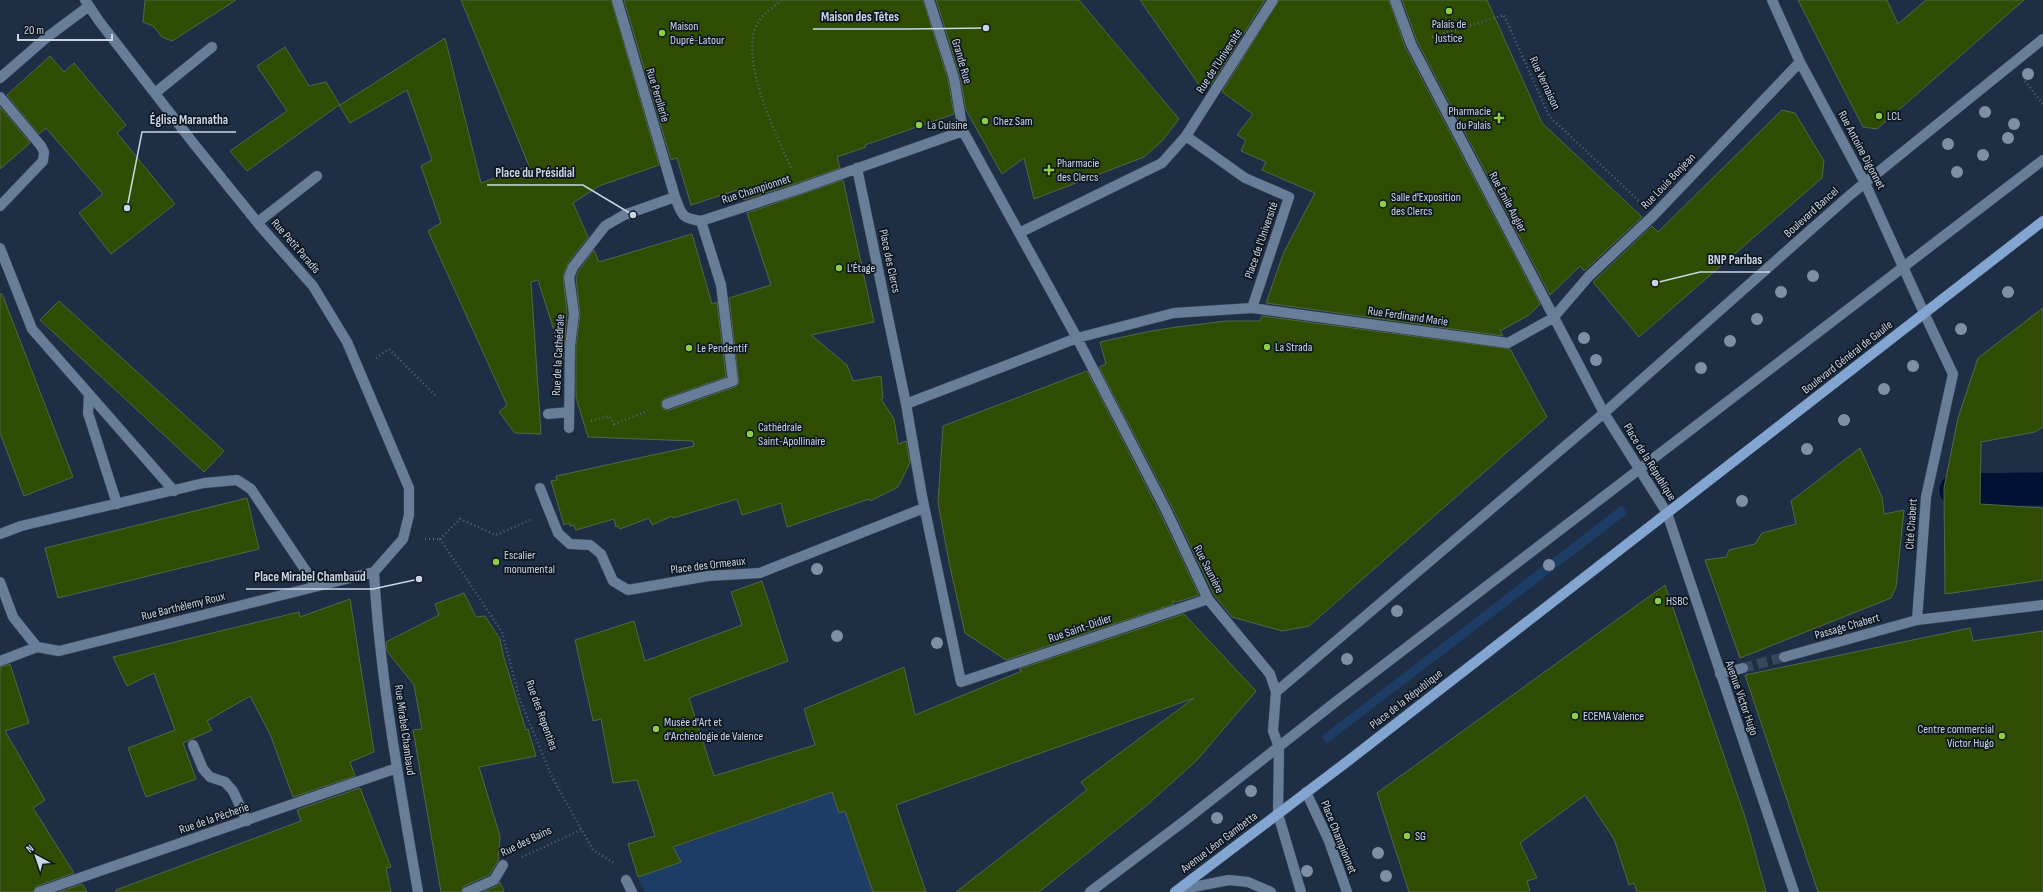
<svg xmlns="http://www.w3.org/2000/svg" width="2043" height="892" viewBox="0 0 2043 892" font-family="'Sofia Sans Condensed',sans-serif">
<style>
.green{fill:#1d3d66}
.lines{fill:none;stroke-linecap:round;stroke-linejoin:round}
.canal{stroke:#013;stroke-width:33}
.building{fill:#2e4d03;stroke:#556549}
.street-tunnel{stroke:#37475d;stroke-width:10;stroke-dasharray:10 5;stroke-linecap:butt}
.lane-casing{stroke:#39485b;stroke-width:11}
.street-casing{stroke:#39485b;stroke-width:11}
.secondary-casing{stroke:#39485b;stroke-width:11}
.primary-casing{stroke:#39485b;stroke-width:11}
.path{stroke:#56657a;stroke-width:2.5;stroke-dasharray:1 3;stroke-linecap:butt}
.lane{stroke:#687d97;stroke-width:10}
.street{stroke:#687d97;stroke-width:10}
.secondary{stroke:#687d97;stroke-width:10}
.primary{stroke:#83a5d1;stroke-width:10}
.tree{fill:#7f8fa5}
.poi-dot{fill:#8dce44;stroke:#0e1620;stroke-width:1.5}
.labels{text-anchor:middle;stroke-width:3.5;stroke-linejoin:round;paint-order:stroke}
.poi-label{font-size:12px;fill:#cbd6e5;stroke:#0e1620;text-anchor:start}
.street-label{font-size:12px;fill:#cbd6e5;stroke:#0e1620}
.leader{fill:none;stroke:#cbd6e5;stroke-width:1.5}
.callout-dot{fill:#cbd6e5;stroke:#0e1620;stroke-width:1.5}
.callout-label{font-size:13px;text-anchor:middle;font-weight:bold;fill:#cbd6e5;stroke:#0e1620;stroke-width:3.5;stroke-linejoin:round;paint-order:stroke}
</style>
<rect width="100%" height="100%" fill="#1d2e45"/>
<path class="green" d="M1622,505l5,9 -301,230 -4,-8z
M832,792l7,21 6,-2 28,81h-228l-7,-15 42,-15 -7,-14z"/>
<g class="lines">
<path class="canal" d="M1956,490l87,-1"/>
</g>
<path class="building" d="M145,0h91l-64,41 -10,-4 -9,-11 -10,-4z
M461,0h150l48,165 -60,21 -26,17 15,34 -20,26 -5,12 4,39 -4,45 -25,-79 -7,2 10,152 -26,-1 -16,-21 8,-7 -79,-174 13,-8 -20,-57 11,-6 -25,-70 -57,33 -11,-18 -92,66 -17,-20 57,-40 -30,-45 28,-19 24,39 17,-4 14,23 105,-67 36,145 48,-17z
M624,0h299l25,80 6,34 -89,31 1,2 -29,10 3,11 -43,15 -53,17 -4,-11 -49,16 -14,-47 -6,2z
M936,0h143l100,119 -17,22 -18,16 -110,42 -10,-41 -22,16 -36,-64 -6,-34z
M1140,0h125l-54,85 -4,-2 -5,6z
M1279,0h110l16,47 135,257 -11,11 -29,16 3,5 -237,-33 18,-51 31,-59 -53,-23 4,-8 -25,-11 5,-11 -9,-5 16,-21 -31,-22z
M1402,0h85l55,123 100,94 -58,54 -4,-5 -30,29 -133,-254z
M1798,0h89l11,24 28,-24h98l-147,129 -14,-2z
M50,56l14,16 10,-9 52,62 -9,8 58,71 -64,50 -32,-41 24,-19 -57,-66 -7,6 -32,-39z
M0,107l30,36 -30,26z
M1782,110l13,3 29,48 -2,17 -183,159 -46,-55 59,-56 6,6z
M843,180l31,142 -63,13 36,30 6,16 28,-5 2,22 -2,1 13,20 4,25 8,-3 4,22 -12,24 -28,14 -1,-2 -82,28 -6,-24 -39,12 -5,-16 -64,19 -1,-2 -20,9 -3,-7 -29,11 -2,-3 -2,1 -2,-8 -38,11 -2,-5 -4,1 -1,-3 -5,2 -13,-44 6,-1 -1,-4 138,-30 -1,-5 -105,-4 -12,-39v-52l4,-31 -4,-37 3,-8 15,-20 5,12 93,-28 20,70 5,-2 9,75 -61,21 -4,4v4l4,4h4l66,-23 4,-4 -10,-85 42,-13 -24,-72z
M0,294h2l71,183 -49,19 -24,-63z
M59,301l165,150 -20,21 -164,-152z
M2043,308v119l-8,5 -54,10 -1,62 63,4v72l-98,14 -1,-106 14,-70 20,-60z
M1262,316l248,33 37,68 -238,209 -27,5 -50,-14 -18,-22 -42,-88 -73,-140 7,-3 -6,-22 51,-11 26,-4 49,-6h34z
M1087,371l73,142 39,82 -22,7 -5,-1 2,3 -168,56 -41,-27 -15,-66 -12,-64 5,-77z
M1860,448l22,49 2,17 20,-4 -8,77 -5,11 -151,60 -35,-98 21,-3 3,-7 26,-6 7,-11 34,-9 -5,-23z
M247,498l12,51 -201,49 -13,-50z
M762,581l26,80 -99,37 25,78 101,-31 -11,-36 100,-42 11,48 107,-44 -3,-2 165,-55 72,77 -60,70 -49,44 -108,87h-83l131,-102 -6,-8 113,-84 -298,107 30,87h-53l-28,-81 -6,2 -7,-21 -159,55 8,15 -43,15 -10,-33 27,-8 -18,-56 -24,3 -12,-64 -8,2 -18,-81 59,-19 11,40 97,-36 -11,-33z
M1665,585l81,235 20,72h-129l-3,-9 -5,2 -15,-46 -29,-44 -65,48 17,35 -10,3 3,11h-121l-32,-99z
M464,593l12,24 9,-1 15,23 4,19 22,72 2,-1 8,27 -57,11 21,69 -2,25 -9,14 -25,11 -3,6h-20l-28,-162 9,-1 -8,-44 -27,-34 -1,-9 53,-27 -4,-11z
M350,599l24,153 -24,10 5,14 -62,21 -23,-63 -20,-38 -43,25 5,9 -29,13 13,36 -50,18 -18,-49 47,-18 -21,-57 -27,13 -14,-29 186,-45 1,5z
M1970,628l3,13 70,-10v261h-225l-73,-217z
M10,664l19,59 -24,8 40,69 -12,8 41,65 -37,13 -4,6h-33v-225z
M360,788l31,79 -5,1 5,24h-275v-2l185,-69 -4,-11z
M500,882l4,10h-21l14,-6z
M82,884l5,8h-28z"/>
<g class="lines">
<path class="street-tunnel" d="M1743,668l41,-11"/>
<defs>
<path id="lane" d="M155,93l57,-46
M0,97l41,49 3,6 -1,9 -43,45
M701,221l20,64
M258,222l59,-46
M0,248l32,81 142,162
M1924,313l29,61 -27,123 -9,123 126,-15
M89,394l-1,19 29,91
M0,534l21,-8 183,-43 33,-3 14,9 65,97
M193,745l10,24 7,8 15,5 8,9 14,30
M467,892l27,-12 9,-15
M1090,892l97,-73 151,-119 705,-540"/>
<path id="street" d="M85,0l14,21 95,123 67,83 52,59 34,56 62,146v27l-6,24 -29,33
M617,0l58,197c7,18 6,21 26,24l98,-32 164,-58
M929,0l25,78 9,53 114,207 89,172 42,89 62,75 6,18 -3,39 6,16 -1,67
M1395,0l16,44 193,369 63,100 127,379
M1772,0l28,62 65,121 59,130
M0,78l46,-40 43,-32
M1186,136l59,42 44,19 -37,111
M857,168l49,236 16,92 39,186 247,-83
M1019,233l143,-70 24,-27 87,-136
M667,404l66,-23 -12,-96
M906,404l171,-66 97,-25 78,-5 256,35 45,-25 36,-42 65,-61 146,-153
M548,414l21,-2
M569,428l1,-82 4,-32 -5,-37 4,-10 32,-41 19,-11 51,-18
M540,488l18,45 12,11 20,1 11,9 12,27 15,9 80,-14 52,-3 164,-65
M374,572c6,108 26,214 44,320
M0,582l13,35 24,30
M1784,657l133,-37
M0,661l37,-14 22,4 315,-79
M1720,674l23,-6
M1276,692l328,-279 246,-218 193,-156
M626,880l6,12
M39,892l358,-124"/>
<path id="secondary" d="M1306,792l23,49 18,51
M1278,814l23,78
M1178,890l51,-10 19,2 23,10"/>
<path id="primary" d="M1175,892l173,-131 695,-540"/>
</defs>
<use href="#lane" class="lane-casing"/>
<use href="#street" class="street-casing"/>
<use href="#secondary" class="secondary-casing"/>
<use href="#primary" class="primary-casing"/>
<path class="path" d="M781,0c-7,7 -17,13 -22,21 -23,34 18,115 33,149
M1432,37l72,-22 45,101 90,85
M2025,81l18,23
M376,358l13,-9 48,48
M591,421l18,-5 5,8 34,-13
M425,539h15
M440,539l62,93 18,68 32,77 41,73 21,13
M440,539l20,-20 36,16 34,-15
M522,857l59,-27"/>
<use href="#lane" class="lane"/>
<use href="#street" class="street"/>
<use href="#secondary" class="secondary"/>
<use href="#primary" class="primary"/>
</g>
<g class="tree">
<circle cx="2028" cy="74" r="6"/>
<circle cx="1985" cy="112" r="6"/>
<circle cx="2014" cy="124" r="6"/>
<circle cx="2008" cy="138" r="6"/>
<circle cx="1948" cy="144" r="6"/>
<circle cx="1983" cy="155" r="6"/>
<circle cx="1957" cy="172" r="6"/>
<circle cx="1813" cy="276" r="6"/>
<circle cx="1781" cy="292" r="6"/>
<circle cx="2008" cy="292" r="6"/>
<circle cx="1757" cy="319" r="6"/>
<circle cx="1961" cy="329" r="6"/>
<circle cx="1584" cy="338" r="6"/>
<circle cx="1730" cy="341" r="6"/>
<circle cx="1596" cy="360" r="6"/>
<circle cx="1913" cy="366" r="6"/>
<circle cx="1701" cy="368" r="6"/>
<circle cx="1884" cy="389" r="6"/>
<circle cx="1844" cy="420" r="6"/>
<circle cx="1807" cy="449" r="6"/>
<circle cx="1742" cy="501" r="6"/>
<circle cx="1549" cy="565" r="6"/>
<circle cx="817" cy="569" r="6"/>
<circle cx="1397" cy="611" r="6"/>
<circle cx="837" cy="636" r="6"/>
<circle cx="937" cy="643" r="6"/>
<circle cx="1347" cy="659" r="6"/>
<circle cx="1251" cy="791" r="6"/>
<circle cx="1217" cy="818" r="6"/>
<circle cx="1378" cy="853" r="6"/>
<circle cx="1307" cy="871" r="6"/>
<circle cx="1386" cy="876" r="6"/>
</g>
<g class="poi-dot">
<circle cx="1449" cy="11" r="4"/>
<circle cx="662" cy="33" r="4"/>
<circle cx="1879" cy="116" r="4"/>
<path d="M1497 112h4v4h4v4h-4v4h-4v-4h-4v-4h4z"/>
<circle cx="985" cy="121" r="4"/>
<circle cx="919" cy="125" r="4"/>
<path d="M1047 164h4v4h4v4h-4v4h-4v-4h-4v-4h4z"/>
<circle cx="1383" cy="204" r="4"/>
<circle cx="839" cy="268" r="4"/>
<circle cx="1267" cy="347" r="4"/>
<circle cx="689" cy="348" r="4"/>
<circle cx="750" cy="434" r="4"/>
<circle cx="496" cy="562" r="4"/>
<circle cx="1658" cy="601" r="4"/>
<circle cx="1575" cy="716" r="4"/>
<circle cx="656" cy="729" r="4"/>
<circle cx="2002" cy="736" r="4"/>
<circle cx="1407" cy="836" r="4"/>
</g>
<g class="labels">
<g class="poi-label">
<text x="1449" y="28" text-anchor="middle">Palais de<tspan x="1449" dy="14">Justice</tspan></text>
<text x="670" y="30">Maison<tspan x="670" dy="14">Dupré-Latour</tspan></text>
<text x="1491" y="115" text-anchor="end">Pharmacie<tspan x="1491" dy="14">du Palais</tspan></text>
<text x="1887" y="120">LCL</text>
<text x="993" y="125">Chez Sam</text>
<text x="927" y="129">La Cuisine</text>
<text x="1057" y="167">Pharmacie<tspan x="1057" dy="14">des Clercs</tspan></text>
<text x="1391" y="201">Salle d'Exposition<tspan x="1391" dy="14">des Clercs</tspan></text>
<text x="847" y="272">L'Étage</text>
<text x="1275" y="351">La Strada</text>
<text x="697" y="352">Le Pendentif</text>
<text x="758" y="431">Cathédrale<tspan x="758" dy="14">Saint-Apollinaire</tspan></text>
<text x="504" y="559">Escalier<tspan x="504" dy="14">monumental</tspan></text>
<text x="1666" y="605">HSBC</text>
<text x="1583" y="720">ECEMA Valence</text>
<text x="664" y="726">Musée d'Art et<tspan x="664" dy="14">d'Archéologie de Valence</tspan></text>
<text x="1994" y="733" text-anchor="end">Centre commercial<tspan x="1994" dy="14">Victor Hugo</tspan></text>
<text x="1415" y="840">SG</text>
</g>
<g class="street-label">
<text transform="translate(962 61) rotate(74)" y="4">Grande Rue</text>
<text transform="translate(1219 61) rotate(-57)" y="4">Rue de l'Université</text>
<text transform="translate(1545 83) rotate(65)" y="4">Rue Vernaison</text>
<text transform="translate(658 95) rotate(73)" y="4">Rue Perollerie</text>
<text transform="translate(1862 150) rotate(62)" y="4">Rue Antoine Digonnet</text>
<text transform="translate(1668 181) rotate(-46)" y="4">Rue Louis Bonjean</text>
<text transform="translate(756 189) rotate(-18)" y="4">Rue Championnet</text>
<text transform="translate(1508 202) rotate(62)" y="4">Rue Émile Augier</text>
<text transform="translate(1811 212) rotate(-42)" y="4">Boulevard Bancel</text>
<text transform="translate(1261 240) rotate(-71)" y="4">Place de l'Université</text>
<text transform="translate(296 246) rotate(49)" y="4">Rue Petit Paradis</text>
<text transform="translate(890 261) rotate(78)" y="4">Place des Clercs</text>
<text transform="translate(1408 316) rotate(8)" y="4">Rue Ferdinand Marie</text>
<text transform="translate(558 355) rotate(-87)" y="4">Rue de la Cathédrale</text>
<text transform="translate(1847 357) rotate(-38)" y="4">Boulevard Général de Gaulle</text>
<text transform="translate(1650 462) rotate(58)" y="4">Place de la République</text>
<text transform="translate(1911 524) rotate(-86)" y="4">Cité Chabert</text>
<text transform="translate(708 565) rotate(-7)" y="4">Place des Ormeaux</text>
<text transform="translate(1209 569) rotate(63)" y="4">Rue Saunière</text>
<text transform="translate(183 606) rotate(-14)" y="4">Rue Barthélemy Roux</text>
<text transform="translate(1847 626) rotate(-16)" y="4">Passage Chabert</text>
<text transform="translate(1080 628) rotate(-19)" y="4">Rue Saint-Didier</text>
<text transform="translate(1742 698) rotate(71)" y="4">Avenue Victor Hugo</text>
<text transform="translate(1406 699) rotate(-38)" y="4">Place de la République</text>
<text transform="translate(542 715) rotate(70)" y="4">Rue des Repenties</text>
<text transform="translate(405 730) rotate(82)" y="4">Rue Mirabel Chambaud</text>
<text transform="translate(214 818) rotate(-19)" y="4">Rue de la Pêcherie</text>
<text transform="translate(1339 837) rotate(68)" y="4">Place Championnet</text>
<text transform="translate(526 841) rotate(-26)" y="4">Rue des Bains</text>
<text transform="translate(1219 842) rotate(-37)" y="4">Avenue Léon Gambetta</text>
</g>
</g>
<path class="leader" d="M986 28L907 29H813M127 208L142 132H236M633 215L583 185H487M1655 283L1700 272H1770M419 579L373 589H246"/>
<g class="callout-dot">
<circle cx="986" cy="28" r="4"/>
<circle cx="127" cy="208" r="4"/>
<circle cx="633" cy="215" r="4"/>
<circle cx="1655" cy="283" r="4"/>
<circle cx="419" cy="579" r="4"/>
</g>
<g class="callout-label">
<text x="860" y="21">Maison des Têtes</text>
<text x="189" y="124">Église Maranatha</text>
<text x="535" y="177">Place du Présidial</text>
<text x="1735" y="264">BNP Paribas</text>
<text x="310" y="581">Place Mirabel Chambaud</text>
</g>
<g transform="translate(36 856) rotate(320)" stroke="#0e1620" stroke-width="3" paint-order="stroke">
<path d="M0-3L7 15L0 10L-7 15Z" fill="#cbd6e5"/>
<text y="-6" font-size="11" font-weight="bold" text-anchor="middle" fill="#cbd6e5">N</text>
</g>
<path d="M18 34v6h94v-6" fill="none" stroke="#cbd6e5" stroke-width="2"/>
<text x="24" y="34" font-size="12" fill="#cbd6e5" stroke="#0e1620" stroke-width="3" paint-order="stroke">20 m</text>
</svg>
